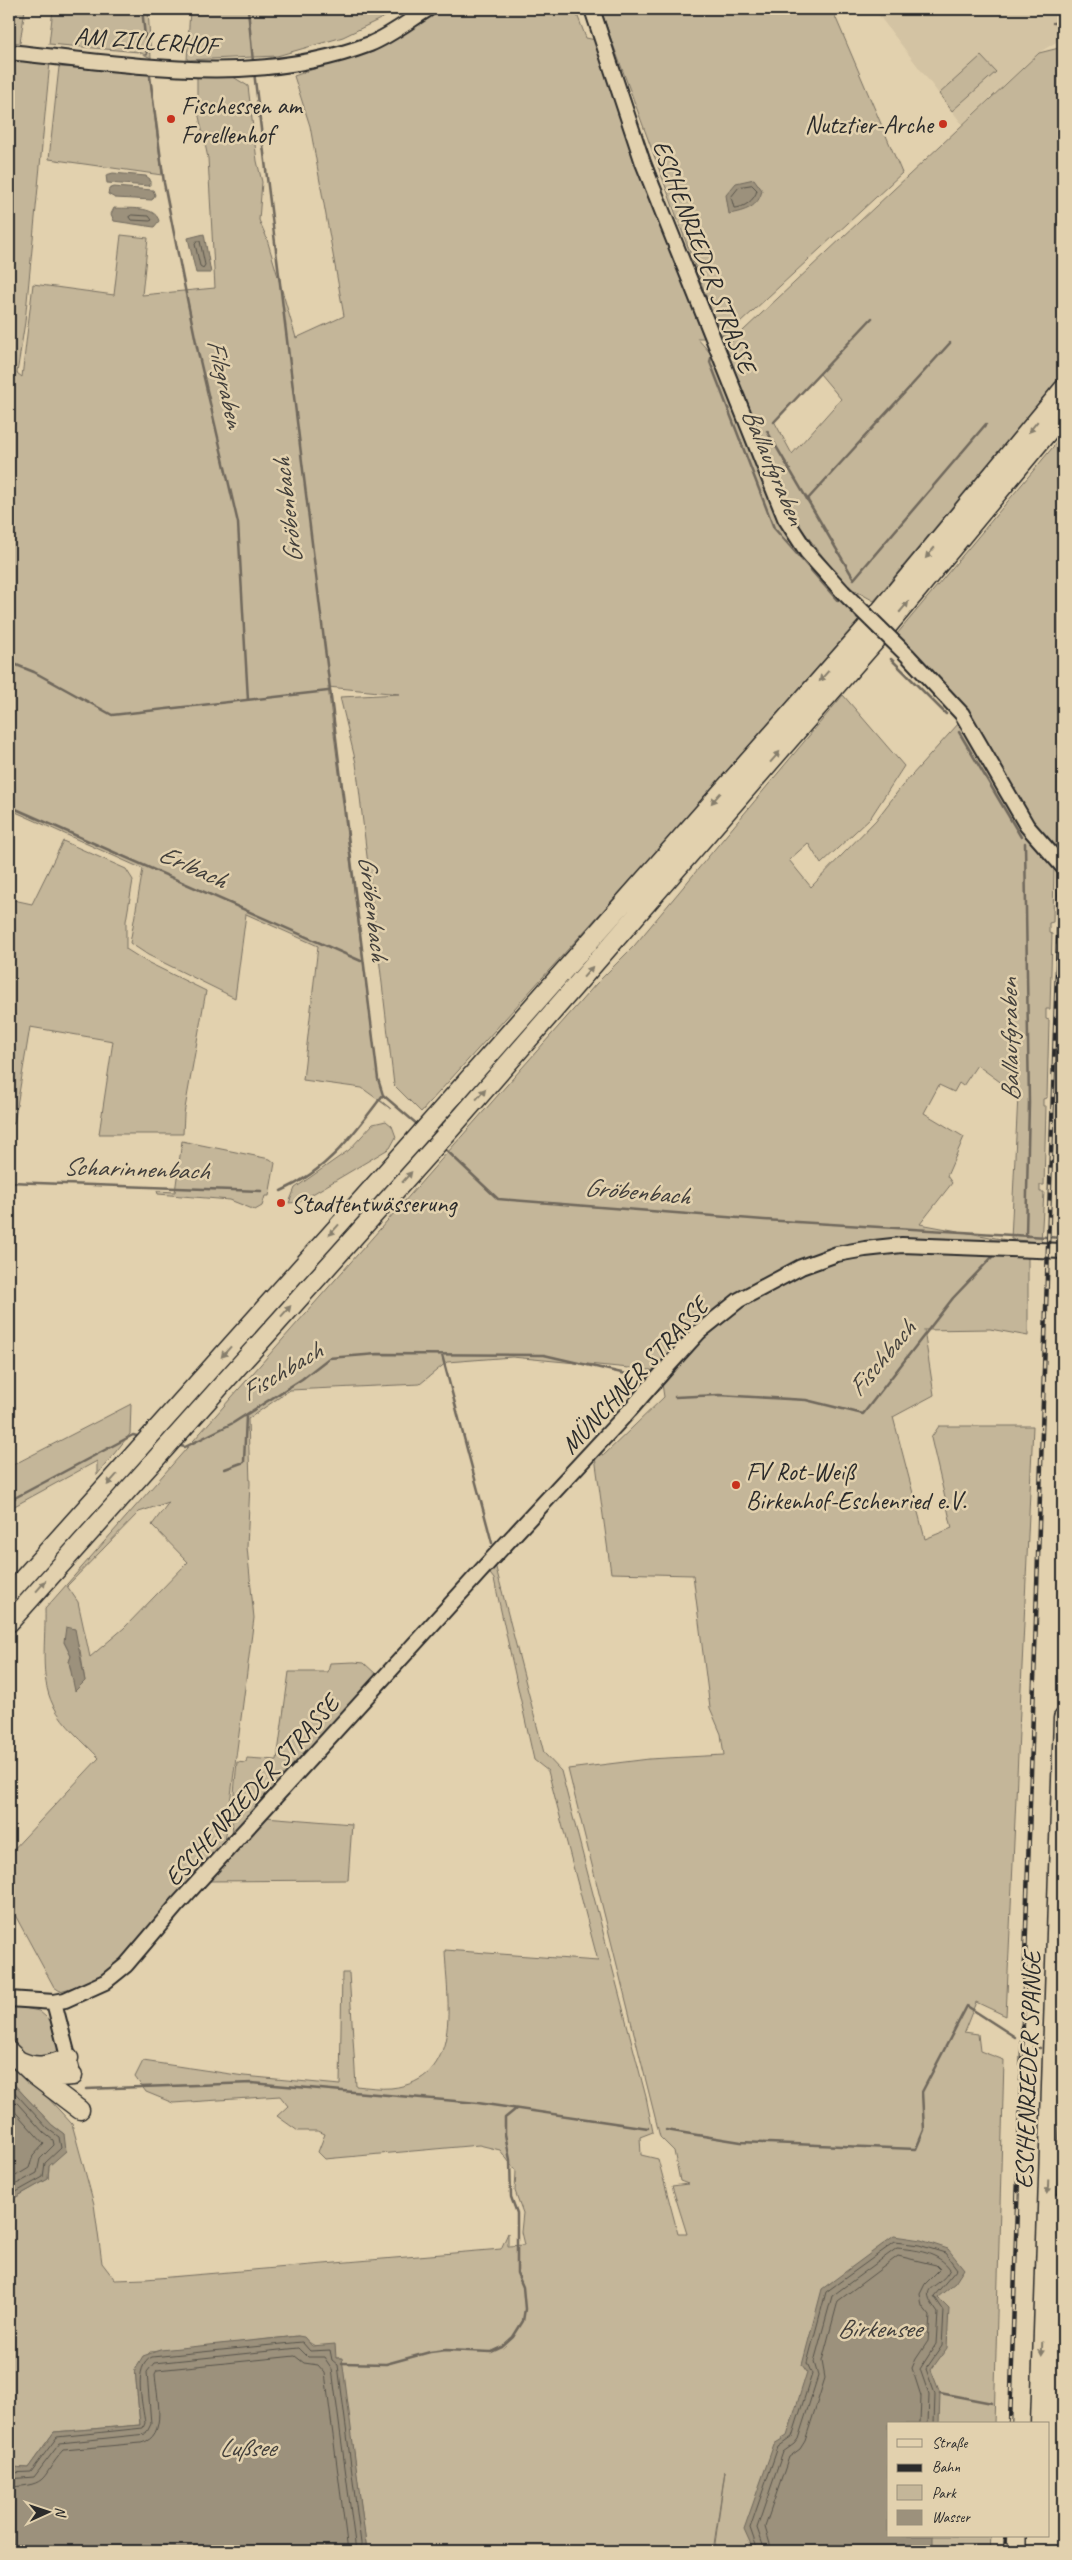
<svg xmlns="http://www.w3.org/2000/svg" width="1072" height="2560" viewBox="0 0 1072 2560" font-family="Caveat,sans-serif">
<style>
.built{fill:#d3c3a3}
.green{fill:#c4b699;stroke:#787062;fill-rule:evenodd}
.water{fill:#9c917c;stroke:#6f685c}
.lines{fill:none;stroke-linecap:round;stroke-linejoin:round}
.shore{stroke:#58544b;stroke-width:1}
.stream{stroke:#6f685c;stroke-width:2.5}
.secondary-casing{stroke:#2b2b2b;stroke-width:18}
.highway-casing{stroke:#2b2b2b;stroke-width:21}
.secondary{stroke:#e2d1ae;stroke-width:14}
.highway{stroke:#e2d1ae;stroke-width:18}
.rail-casing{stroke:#2b2b2b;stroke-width:4.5}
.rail{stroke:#e2d1ae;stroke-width:2.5;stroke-dasharray:8;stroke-linecap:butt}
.secondary-bridge-casing{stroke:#2b2b2b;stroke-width:18;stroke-linecap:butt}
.secondary-bridge{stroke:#e2d1ae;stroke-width:14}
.oneway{fill:#867e6c}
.poi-dot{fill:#c8321e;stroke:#e2d1ae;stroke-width:2}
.labels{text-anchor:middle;stroke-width:5;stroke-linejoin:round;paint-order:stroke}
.street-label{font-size:25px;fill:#2b2b2b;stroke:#e2d1ae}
.poi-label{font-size:25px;fill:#2b2b2b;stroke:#e2d1ae;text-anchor:start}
.water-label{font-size:26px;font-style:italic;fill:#423f3b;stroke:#e2d1ae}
</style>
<rect width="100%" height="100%" fill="#e2d1ae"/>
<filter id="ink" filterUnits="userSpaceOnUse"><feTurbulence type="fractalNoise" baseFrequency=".02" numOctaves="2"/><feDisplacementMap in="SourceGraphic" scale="10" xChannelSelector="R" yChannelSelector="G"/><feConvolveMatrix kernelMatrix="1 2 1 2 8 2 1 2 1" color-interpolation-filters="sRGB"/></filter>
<g filter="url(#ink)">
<path class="built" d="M882,9h181v29l-25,15 -76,71 -85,-111z"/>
<path class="green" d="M9,9h16l-5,34 -11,-1z
M53,9h95l3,49 -12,-6 -90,-8z
M190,9h211l-58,28 -66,19 -90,4z
M435,9h140l11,29 10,2 11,38 97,260h-7l14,16 75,180 54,62 18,25 -213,243 -224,248 -27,-27 -38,-322 -16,-66 60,-3 -72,-7 50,392 5,16 -3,5 11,9 -29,-21 -59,-8 15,-134 -72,-32 -11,84 -87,-43 -18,-12 13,-74 -134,-60v-751l41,4 -25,260 -8,51 5,4 11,-93 81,11 7,-60 27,3 -6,57 73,-7 -7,-130 -11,-51v-33l28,-2 23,14 9,75 5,21 -3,38 7,16 30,102 48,-22 -34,-190 -16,-50 82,-29z
M600,9h232l70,164 -176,163 -6,-2z
M1063,47v326l-189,228 -29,-16 -54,-70 -66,-157 3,-13 311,-292zM820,374l21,25 -49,55 -18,-33z
M981,56l15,16 -44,39 -13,-17z
M59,67l90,5 13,103 -113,-16z
M1063,435v34l-7,383 -27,-33 -67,-105 -70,-74z
M843,695l61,71 -33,51 -50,47 -13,-21 -19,17 22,27 65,-67 26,-34 57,-63 55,96 40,49 -1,54 -4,1v10l3,1 -2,75h-4v10l3,1 -2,78 -4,1v7h3l-2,79h-4v7h4l-3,51 -30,-4 7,-144 -41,-30 -14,21 -4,-3 -5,9 -15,-7 -15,28 40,24 -17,39 5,7 -32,41 92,17v6l16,1v88l-38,-7 -66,1 10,65 -41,22 32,122 27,-11 -21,-90 8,-12h94l-27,590 -30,-14 -12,30 14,2 2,17 24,9 -10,364h-106v112h103l-1,15h-276l11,-80 -12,80h-346l-26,-193h-5l-38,-22 -148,16 -15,17 5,56 -86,7 -26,36 -17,-1 -2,4v-270l39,-22 1,-13 15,-32 -12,-9 -43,-46v-17l41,30 -3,5 25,27 22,80 8,59 13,17 31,-1 355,-30 7,-16v13l16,-1 -3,-13 2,-19 -8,-22 1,-20 -16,-21 -21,-5 -154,14 -7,-7 7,-18 -7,-3h-20l-21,-15 11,-10 -8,-10 -107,7 -27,-11 -11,-15 8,-16 101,15 96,9 2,-112h7l7,113c11,1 24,3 35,2 73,-8 56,-86 54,-138l153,11 -50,-190 -14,-11 -40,-181 -6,-8 7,-7 49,189 17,18 85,326 7,35 -13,5 1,18 17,4 20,75h9l-15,-48 16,-2 -8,-3 -6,-30 -14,-14 -92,-368 81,-10 75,-4 -3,-21 -11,-26 -17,-133 -82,-2 -16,-116 4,-4 5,2 60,-58 -3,-20 -10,-7 -139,-13 -65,5 -27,22 -130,6 -42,29 2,65 -3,63 7,71 -29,224 -102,119 -31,21 -32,9 -6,-4 -45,-83v-50l90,-96c-15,-16 -36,-33 -46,-53 -14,-28 -7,-66 -8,-96l551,-625 38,-38zM169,1502l-17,23 36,37 -64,66 -34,29 -12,-55 -11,-16 72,-74zM64,1642l16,8 5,31 -9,9 -7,-28 2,-6z
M63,841l63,28 7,11 -7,41v28l19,12 61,30 -22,123 -1,20h-84l14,-93 -83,-14 -16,97 -5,-1v-224l23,5z
M386,1121l6,5 4,11 -6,11 -91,54 -10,1 6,-15 54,-38 24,-26z
M182,1141l88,18 5,4 -6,33h-4l-3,10 -7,4 -25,-10 -72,-6 -1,-3 18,1z
M131,1404l-1,30 -33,41v-14l-88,48v-16l3,-2 -3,-24z
M354,1662l10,1 14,13 -145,161 -1,-23 5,-52 9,1 1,-5 30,2 12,-88h39l2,-9z
M265,1817l87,7 -4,56 -142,1z
M9,2005l30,6 14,12 6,20 -2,7 -12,11 -36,-13z"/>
<path class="water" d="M113,173l33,3 4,3v7l-43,-3 -1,-8z
M754,179l8,11c-3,17 -17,21 -33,24l-3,-19 10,-12z
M114,187l39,3 2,5 -3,5 -37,-2 -7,-4 1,-5z
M114,208c13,1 41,-3 45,13l-5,6 -40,-6 -3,-7z
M204,234l7,39h-15l-8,-35z
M66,1627l9,2 10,52 -10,10 -6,-29 2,-6 -7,-14z
M9,2079l43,46 12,9 2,17 -17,15 -1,13 -39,22z
M894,2236l27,4 27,9 16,20 -9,14 -17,14 11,11 -2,40 -16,22 9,23 -1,31h-51v112h45v15h-179l-10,-22 30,-85 13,-8 20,-64 -5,-7 20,-76z
M298,2336l6,1 8,9 23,-2 1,14h6l25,193h-358v-80l2,-4 17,1 26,-36 86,-7 -5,-56 8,-13 17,-6z"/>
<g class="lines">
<path class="shore" d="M752,185l5,5c-2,10 -13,18 -23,18l-3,-11 8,-10z
M132,215l17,1 3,4 -2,1 -19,-1 -2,-3z
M197,241h3l5,24 -2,3 -3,-2 -5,-22z
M9,2086l39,43 11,8 2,11 -16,15 -2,14 -34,19
M9,2094l35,39 9,7 1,5 -14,14 -3,14 -28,15
M9,2105l35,39 -11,12 -4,12 -20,12
M9,2473l22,-1 26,-35 86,-9 2,-5c-2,-17 -13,-57 7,-66l150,-15 8,9 20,-1 2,10 6,5 24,186
M9,2479l25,-2 26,-34 86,-9 5,-10 -4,-52 7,-9 145,-15 9,9h16l8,12 24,182
M9,2487c43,-2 30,-10 55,-37l77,-7c28,-6 15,-49 14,-69l2,-4 138,-14 9,7 14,2 7,8 23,178
M758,2551l-8,-23 28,-81 14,-10 20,-63 -5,-11 19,-71 69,-50 24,3 26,8 12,16 -23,27 10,15 -2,35 -16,23 9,25 -1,30
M765,2551l-8,-23 26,-76 11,-8 4,-5 20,-63 -4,-14 18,-66 65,-48c19,2 41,4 53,21 -11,23 -35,13 -12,44l-2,31 -16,25 9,26 -1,29
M772,2551l-7,-24 24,-70 11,-8 5,-8 20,-63 -3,-17 16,-60 60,-45 38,9 4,4 -15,15 -5,10 2,12 8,10 -2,25 -12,18 -4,9 9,28 -1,28"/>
<path class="stream" d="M142,9l5,45
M248,9l5,53
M600,9l18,55
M1053,23h7l1,-14
M254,72l124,1007 5,16 35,30
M150,76l14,107 19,96 15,73 40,171 10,177
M643,140l24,65
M711,358l-1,4 64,166 64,73
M774,422l98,-104
M767,431l87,148 132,-155
M807,500l143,-157
M891,659l55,55
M9,662l25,10 78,43 216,-24
M959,732l62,105
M9,806l352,155
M1025,843l4,260 -3,133
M443,1147l55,52 266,21 299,18
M9,1182l252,9
M281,1191c46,-20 73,-57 102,-96
M442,1355l50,188
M675,1397l44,-2 87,5 57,14 90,-116 41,-43
M176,1445l9,2 48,-24 69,-44 27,-21 48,-4 167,1 82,19
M225,1469l19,-7 2,-46
M9,1501l124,-66 8,2
M1033,2047l7,1
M86,2089l166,-6 226,20 170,25
M666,2130l75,12 175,7 8,-19 -2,-38 45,-86 48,31
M342,2363l44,1 44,-12 16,-2 45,2 11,-5 11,-10 10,-16 2,-12 -2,-22 -6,-14v-60l-6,-16 -1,-37 -5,-26v-16l11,-9
M940,2393l52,10"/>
<defs>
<path id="secondary" d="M592,9l51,154 142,355 22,34 36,40
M9,52c118,12 246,36 361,-8 20,-8 40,-24 58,-35
M908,656l54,58 65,112 36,41
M9,1999l45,3 11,-2 40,-18 21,-17 51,-60 312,-343 140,-151 41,-47 29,-32 40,-32 62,-33 36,-13 28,-5 37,-4 161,6
M54,2002l19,74"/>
<path id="highway" d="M9,1594l404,-452 451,-512 199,-241
M9,1623l440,-492 429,-493 185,-224
M9,2051l25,24 46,35
M20,2061c19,9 30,3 49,-3
M34,2075l11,3 28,-2
M1040,2424l23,-706
M1036,2551v-15
M1052,2551l11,-349"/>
</defs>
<use href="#secondary" class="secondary-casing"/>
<use href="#highway" class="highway-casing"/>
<use href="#secondary" class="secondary"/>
<use href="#highway" class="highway"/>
<defs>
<path id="rail" d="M1010,2424l53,-1642
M1005,2551l1,-15"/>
</defs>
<use href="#rail" class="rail-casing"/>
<use href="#rail" class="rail"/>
<defs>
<path id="secondary-bridge" d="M843,592l65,64"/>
</defs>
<use href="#secondary-bridge" class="secondary-bridge-casing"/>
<use href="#secondary-bridge" class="secondary-bridge"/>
</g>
<defs><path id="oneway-solid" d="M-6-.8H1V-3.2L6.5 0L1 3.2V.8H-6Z" transform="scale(1.25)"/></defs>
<g class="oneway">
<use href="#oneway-solid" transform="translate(1033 427) rotate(129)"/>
<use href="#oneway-solid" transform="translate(930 553) rotate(130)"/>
<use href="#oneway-solid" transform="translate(904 607) rotate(-50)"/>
<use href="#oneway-solid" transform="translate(824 676) rotate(131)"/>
<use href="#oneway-solid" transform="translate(775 757) rotate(-49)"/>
<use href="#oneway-solid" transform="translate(716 798) rotate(131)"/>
<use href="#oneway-solid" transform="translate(588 972) rotate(-49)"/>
<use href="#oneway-solid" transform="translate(481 1094) rotate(-49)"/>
<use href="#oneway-solid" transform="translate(407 1177) rotate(-48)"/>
<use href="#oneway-solid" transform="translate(334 1230) rotate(132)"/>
<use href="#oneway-solid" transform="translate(286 1311) rotate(-48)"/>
<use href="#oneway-solid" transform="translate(226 1352) rotate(132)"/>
<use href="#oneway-solid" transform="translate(112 1480) rotate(132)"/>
<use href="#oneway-solid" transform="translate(41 1586) rotate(-49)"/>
<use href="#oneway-solid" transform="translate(1048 2187) rotate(92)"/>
<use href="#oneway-solid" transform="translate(1042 2349) rotate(92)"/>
</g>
</g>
<g class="poi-dot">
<circle cx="171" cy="119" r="5"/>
<circle cx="943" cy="124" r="5"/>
<circle cx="281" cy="1203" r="5"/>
<circle cx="736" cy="1485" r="5"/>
</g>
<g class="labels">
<g class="street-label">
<text transform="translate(146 40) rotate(4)" y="9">AM ZILLERHOF</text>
<text transform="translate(705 256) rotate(69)" y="9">ESCHENRIEDER STRASSE</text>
<text transform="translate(634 1375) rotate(-47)" y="9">MÜNCHNER STRASSE</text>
<text transform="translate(251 1790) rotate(-48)" y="9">ESCHENRIEDER STRASSE</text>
<text transform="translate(1027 2070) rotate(-88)" y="9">ESCHENRIEDER SPANGE</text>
</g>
<g class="poi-label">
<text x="181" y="114">Fischessen am<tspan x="181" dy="29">Forellenhof</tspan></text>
<text x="933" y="133" text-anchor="end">Nutztier-Arche</text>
<text x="291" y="1212">Stadtentwässerung</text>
<text x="746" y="1480">FV Rot-Weiß<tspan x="746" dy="29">Birkenhof-Eschenried e.V.</tspan></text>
</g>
<g class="water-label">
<text transform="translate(226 383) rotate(77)" y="9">Filzgraben</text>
<text transform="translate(774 466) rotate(67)" y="9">Ballaufgraben</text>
<text transform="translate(287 511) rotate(-97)" y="9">Gröbenbach</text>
<text transform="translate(193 866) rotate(24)" y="9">Erlbach</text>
<text transform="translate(374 908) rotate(83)" y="9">Gröbenbach</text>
<text transform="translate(1009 1040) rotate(-91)" y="9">Ballaufgraben</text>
<text transform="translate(136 1168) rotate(2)" y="9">Scharinnenbach</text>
<text transform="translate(637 1191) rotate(5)" y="9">Gröbenbach</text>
<text transform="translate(881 1358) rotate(-50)" y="9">Fischbach</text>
<text transform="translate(281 1371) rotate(-31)" y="9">Fischbach</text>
<text x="879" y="2337">Birkensee</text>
<text x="247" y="2456">Lußsee</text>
</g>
</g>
<rect width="1072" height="2560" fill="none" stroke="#e2d1ae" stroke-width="30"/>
<rect x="15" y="15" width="1042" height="2530" fill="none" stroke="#2b2b2b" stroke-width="2" filter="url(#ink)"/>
<rect x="887" y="2422" width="162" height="115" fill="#e2d1ae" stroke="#998f7a"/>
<rect x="897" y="2439" width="25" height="8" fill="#e2d1ae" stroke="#998f7a"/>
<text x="932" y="2448" font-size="15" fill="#2b2b2b">Straße</text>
<rect x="897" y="2464" width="25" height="8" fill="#2b2b2b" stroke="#998f7a"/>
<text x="932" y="2472" font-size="15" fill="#2b2b2b">Bahn</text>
<rect x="897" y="2485" width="25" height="15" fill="#c4b699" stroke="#998f7a"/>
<text x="932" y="2498" font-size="15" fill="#2b2b2b">Park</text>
<rect x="897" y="2510" width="25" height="15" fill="#9c917c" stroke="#998f7a"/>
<text x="932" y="2522" font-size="15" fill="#2b2b2b">Wasser</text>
<g transform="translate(48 2512) rotate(87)" stroke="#e2d1ae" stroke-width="4" paint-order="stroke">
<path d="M0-4L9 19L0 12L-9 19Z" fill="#2b2b2b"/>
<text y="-8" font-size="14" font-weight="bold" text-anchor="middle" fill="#2b2b2b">N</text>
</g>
</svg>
